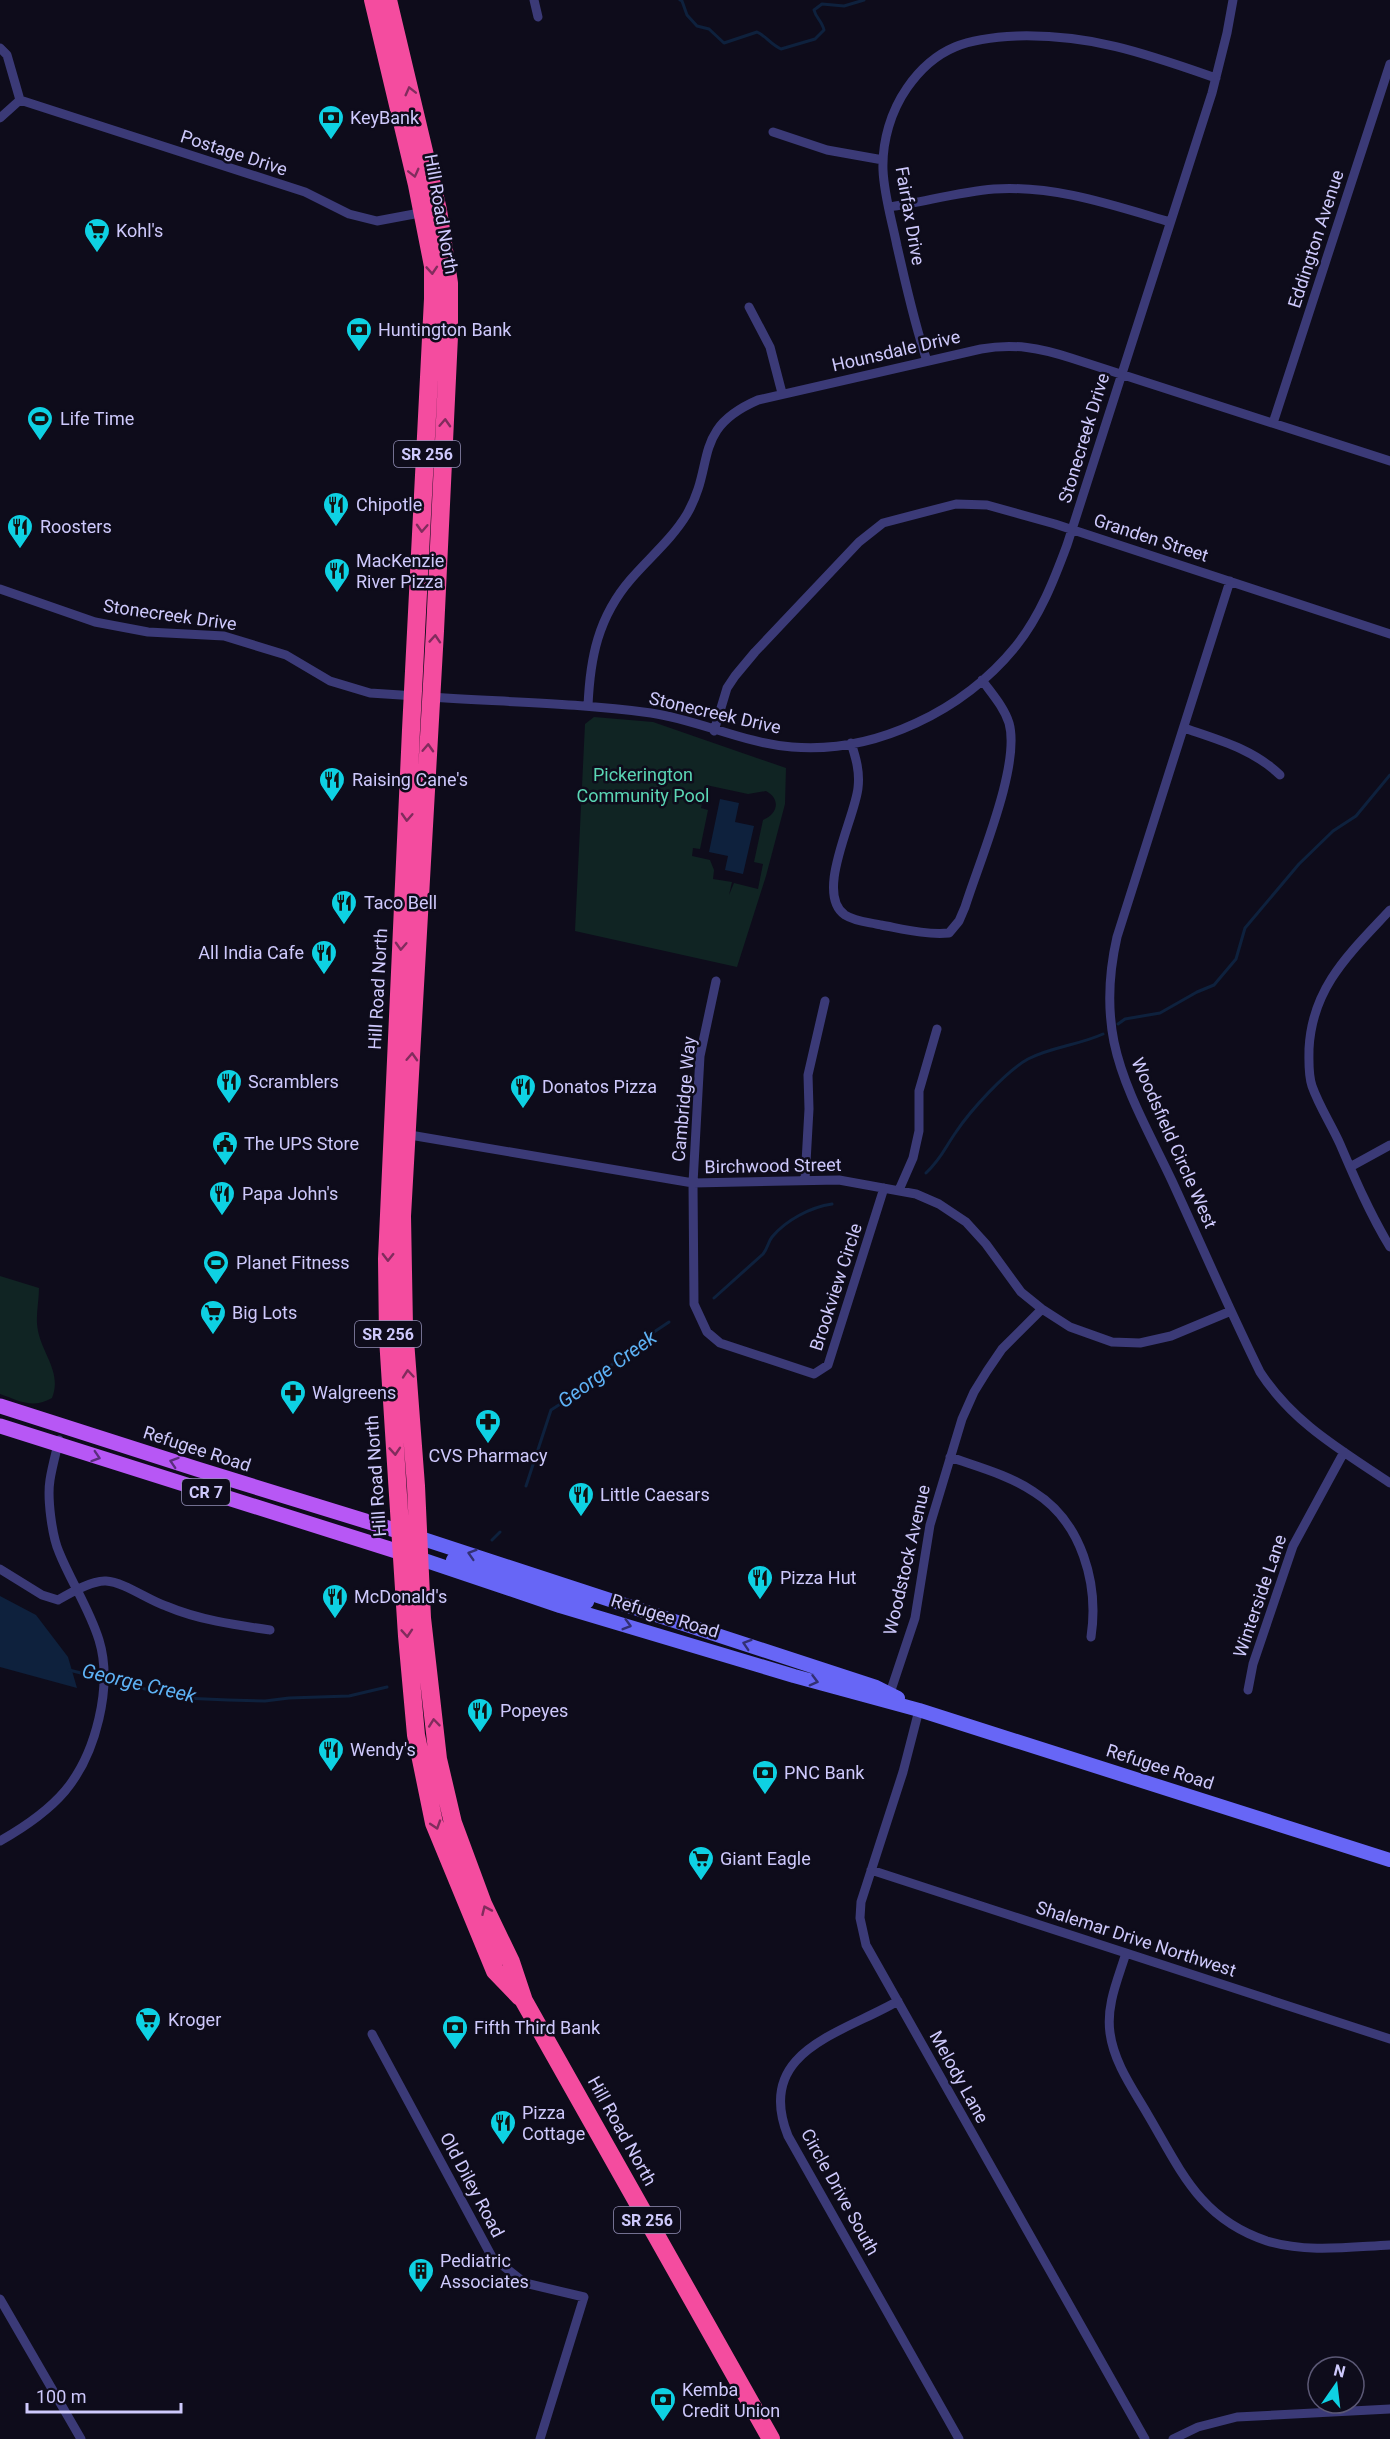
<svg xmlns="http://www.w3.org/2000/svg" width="1390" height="2439" viewBox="0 0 1390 2439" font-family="Roboto,sans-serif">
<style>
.green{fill:#102423;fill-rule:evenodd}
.water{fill:#0e213d}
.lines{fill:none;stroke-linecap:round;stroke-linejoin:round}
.stream{stroke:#0e213d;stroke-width:3}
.street{stroke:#3b3a77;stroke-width:9}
.secondary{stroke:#6766f6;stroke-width:14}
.primary{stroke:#b757f5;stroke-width:15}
.highway{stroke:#f44c9f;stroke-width:18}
.oneway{stroke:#812c5d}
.oneway2{stroke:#5a2e7d}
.oneway3{stroke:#323073}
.labels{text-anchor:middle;stroke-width:5;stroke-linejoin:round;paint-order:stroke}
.shield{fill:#0e0c1b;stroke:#9490b8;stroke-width:1.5}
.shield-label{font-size:16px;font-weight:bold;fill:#cec9fc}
.poi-label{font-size:18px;fill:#cec9fc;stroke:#0e0c1b;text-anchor:start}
.street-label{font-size:18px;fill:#cec9fc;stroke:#0e0c1b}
.park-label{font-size:18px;fill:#5bd6b5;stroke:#0e0c1b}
.water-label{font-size:20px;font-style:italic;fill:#5eb2f5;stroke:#0e0c1b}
</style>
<rect width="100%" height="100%" fill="#0e0c1b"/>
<path class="green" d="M594,717l59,5 133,46 -1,36 -19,72 -29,91 -162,-36 10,-207zM706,785l42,9 18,-3c15,8 12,23 -3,29l-9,42 9,2 -5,25 -24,-6 -5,12 3,-13 -19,-3 1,-9 -4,-10 -18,-4 1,-8 7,1 8,-39 -7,-2z
M0,1276l39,12c0,15 -4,28 -1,43 5,24 24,42 14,67 -20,11 -32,3 -52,-4z"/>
<path class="water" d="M720,799l19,4 -4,19 19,4 -11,48 -18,-4 3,-14 -19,-4z
M0,1596l36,19 32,42 9,31 -77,-21z"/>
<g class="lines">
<path class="stream" d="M680,0l2,1 5,14 10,11 12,3 15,14 33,-11c9,4 13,12 24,17l34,-10 9,-9c-2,-9 -8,-12 -10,-20l8,-6 22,2 20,-6
M1118,1024l7,-5 35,-6 37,-21 17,-7 22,-26 9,-31 54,-64 34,-33 23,-15 34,-41
M926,1173c16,-15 18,-24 30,-41 14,-21 50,-61 72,-73 23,-12 51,-14 75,-25
M714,1298l49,-44c5,-6 5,-12 9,-17 14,-17 39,-30 60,-33
M526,1486l25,-76 28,-18 60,-50 30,-20
M492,1540l8,-8
M69,1670l32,8
M107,1680l76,18 45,2 37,1 24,-3 60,-2 38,-9"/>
<path class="street" d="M534,0l4,17
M0,48l7,7 13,45
M20,100l285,92 44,22 28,7 48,-9
M0,118l20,-18
M773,132l54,18 56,10
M889,207c35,-5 69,-15 105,-18 61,-4 118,16 176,33
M749,307l21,40 12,46
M927,361c-13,-38 -21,-76 -30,-115 -5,-25 -13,-51 -14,-76 -1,-29 8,-59 24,-82 29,-42 62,-50 110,-52 75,-2 130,18 199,42
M1273,423l117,-359
M1230,581l-113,356c-8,35 -10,70 -3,105 10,48 37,94 58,139 29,63 57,128 88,191 33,51 81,78 130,111
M0,589l95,33 53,10 76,4 62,19 44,26 40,12 46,3
M429,697c74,5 149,6 222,16 48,7 92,30 141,34 84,7 172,-37 224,-101 24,-30 38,-66 51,-101l145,-452 15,-60 6,-33
M588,706c2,-48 10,-89 43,-127 18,-21 41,-40 56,-65 29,-50 4,-85 71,-114l223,-51c33,-6 59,-1 90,9l319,103
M1184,728c35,12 69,21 96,47
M714,731l13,-43 8,-12 20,-24 104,-110 24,-19 73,-19 31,1 68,19 335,110
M851,743c5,15 9,29 7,45 -3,30 -44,106 -13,127 11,7 24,7 36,10 22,4 45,10 68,8l10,-12 6,-14c14,-45 56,-142 44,-184 -5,-16 -17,-29 -27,-43
M1390,910c-40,43 -78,77 -81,139 0,12 -1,25 3,37 7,20 19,38 28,58 15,35 30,70 50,103
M716,981l-16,75 -7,127 1,121 13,28 13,11 94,31 14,-9 56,-177
M404,1134l289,49 146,-3 77,14 23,10 27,18 20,22 35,48 21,17 28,18 42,15 28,1 31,-7 60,-25
M1350,1167l40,-22
M805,1180l4,-71 -1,-34 17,-74
M899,1190l14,-32 6,-27v-40l18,-62
M950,1457c28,10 59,18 84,35 48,30 65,92 57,145
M0,1569l42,26 16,5c12,-7 34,-20 48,-19 18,1 42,19 60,25 33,14 69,19 104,24
M1248,1690l5,-26 40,-118 51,-94
M888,1699l27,-81 15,-93 32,-106 12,-27 13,-21 15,-22 40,-40
M919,1710l-16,62 -42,130 -1,16 6,27 279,494
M0,1841c23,-13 48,-30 65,-50 31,-37 48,-105 34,-151 -10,-32 -28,-58 -40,-88 -7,-16 -12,-54 -9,-72 2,-13 6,-27 9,-40
M871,1870l519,169
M1126,1953c-8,26 -20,52 -16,80 4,30 23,56 38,82 33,56 52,104 119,126 40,12 82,6 123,4
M898,2001c-57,33 -144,50 -110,135l171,303
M372,2034l120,223 33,26 59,14 -44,142
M0,2299l81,140
M1173,2439l25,-12 39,-10 153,-8"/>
<path class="secondary" d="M411,1535l465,152 22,11
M412,1556l148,50 234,70 125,34 471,150
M453,1560l134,42"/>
<path class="primary" d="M0,1406l197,63 214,66
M0,1426l412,130"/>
<path class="highway" d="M373,0l44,185 16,81v33l-22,431 -24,529 1,79 19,298 9,99 18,88 61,148 25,26
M388,0l50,210 11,73v53l-14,295 -33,585 2,111 12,159 6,132 16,141 15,64 30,81 28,58 13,39 247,438"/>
</g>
<defs><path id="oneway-chevron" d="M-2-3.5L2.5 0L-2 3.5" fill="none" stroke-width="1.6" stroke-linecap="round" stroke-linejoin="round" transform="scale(1.5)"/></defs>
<g class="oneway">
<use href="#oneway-chevron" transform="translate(410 91) rotate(-104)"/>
<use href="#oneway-chevron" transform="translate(414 173) rotate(76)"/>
<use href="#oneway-chevron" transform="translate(432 270) rotate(86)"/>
<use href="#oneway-chevron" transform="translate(445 423) rotate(-87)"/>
<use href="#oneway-chevron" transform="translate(422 528) rotate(93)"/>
<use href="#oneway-chevron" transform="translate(435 639) rotate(-86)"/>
<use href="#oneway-chevron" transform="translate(428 748) rotate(-87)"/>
<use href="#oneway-chevron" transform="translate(407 817) rotate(93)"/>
<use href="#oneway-chevron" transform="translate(401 946) rotate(93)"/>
<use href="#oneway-chevron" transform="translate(412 1057) rotate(-87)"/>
<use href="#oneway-chevron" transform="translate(388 1257) rotate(91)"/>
<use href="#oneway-chevron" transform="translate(408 1374) rotate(-95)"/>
<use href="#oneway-chevron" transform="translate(395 1451) rotate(86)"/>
<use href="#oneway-chevron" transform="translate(407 1633) rotate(86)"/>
<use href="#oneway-chevron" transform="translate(434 1723) rotate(-96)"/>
<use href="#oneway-chevron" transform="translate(436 1825) rotate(72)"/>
<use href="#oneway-chevron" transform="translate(486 1910) rotate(-114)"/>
</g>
<g class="oneway2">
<use href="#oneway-chevron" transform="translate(96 1457) rotate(18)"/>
<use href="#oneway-chevron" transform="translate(174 1462) rotate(-162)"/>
</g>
<g class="oneway3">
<use href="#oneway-chevron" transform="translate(472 1554) rotate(-163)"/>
<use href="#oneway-chevron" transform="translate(627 1625) rotate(16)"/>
<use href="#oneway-chevron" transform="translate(747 1644) rotate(-162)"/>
<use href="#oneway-chevron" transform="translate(814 1681) rotate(15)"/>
</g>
<defs>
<symbol id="bank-pin" viewBox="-11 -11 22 30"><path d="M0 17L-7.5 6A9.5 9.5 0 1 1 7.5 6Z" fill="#0ed1e3" stroke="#0e0c1b"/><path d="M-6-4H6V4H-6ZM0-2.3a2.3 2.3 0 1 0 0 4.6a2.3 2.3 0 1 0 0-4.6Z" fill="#111"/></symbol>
<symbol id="supermarket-pin" viewBox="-11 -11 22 30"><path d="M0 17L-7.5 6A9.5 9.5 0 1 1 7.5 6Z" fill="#0ed1e3" stroke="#0e0c1b"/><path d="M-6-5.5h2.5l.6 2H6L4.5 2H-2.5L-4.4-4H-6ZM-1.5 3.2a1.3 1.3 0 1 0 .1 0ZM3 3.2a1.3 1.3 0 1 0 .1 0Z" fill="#111"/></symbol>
<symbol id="stadium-pin" viewBox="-11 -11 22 30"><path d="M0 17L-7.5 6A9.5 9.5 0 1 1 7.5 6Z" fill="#0ed1e3" stroke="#0e0c1b"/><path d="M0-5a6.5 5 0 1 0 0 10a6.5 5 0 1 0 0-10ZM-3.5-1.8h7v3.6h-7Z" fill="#111"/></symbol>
<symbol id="restaurant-pin" viewBox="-11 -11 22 30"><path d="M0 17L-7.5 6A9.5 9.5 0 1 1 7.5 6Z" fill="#0ed1e3" stroke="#0e0c1b"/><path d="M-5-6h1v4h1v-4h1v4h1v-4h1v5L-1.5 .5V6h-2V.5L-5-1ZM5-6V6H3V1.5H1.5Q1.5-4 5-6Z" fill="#111"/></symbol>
<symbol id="civic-pin" viewBox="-11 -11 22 30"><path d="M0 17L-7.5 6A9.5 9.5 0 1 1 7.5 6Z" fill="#0ed1e3" stroke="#0e0c1b"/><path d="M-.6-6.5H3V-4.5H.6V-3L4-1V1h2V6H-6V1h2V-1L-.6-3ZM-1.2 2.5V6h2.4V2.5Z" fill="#111"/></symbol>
<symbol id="pharmacy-pin" viewBox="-11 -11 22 30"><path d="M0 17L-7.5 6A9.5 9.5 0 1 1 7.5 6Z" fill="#0ed1e3" stroke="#0e0c1b"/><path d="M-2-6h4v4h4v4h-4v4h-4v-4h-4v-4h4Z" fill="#111"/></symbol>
<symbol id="building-pin" viewBox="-11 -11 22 30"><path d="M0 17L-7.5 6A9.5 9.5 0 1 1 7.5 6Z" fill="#0ed1e3" stroke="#0e0c1b"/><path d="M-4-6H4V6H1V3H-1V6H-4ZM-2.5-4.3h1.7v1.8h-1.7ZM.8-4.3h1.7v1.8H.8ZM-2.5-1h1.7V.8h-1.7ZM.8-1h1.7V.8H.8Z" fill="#111"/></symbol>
</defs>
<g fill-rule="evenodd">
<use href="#bank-pin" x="316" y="103" width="30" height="40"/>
<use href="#supermarket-pin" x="82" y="216" width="30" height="40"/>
<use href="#bank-pin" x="344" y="315" width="30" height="40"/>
<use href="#stadium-pin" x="25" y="404" width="30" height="40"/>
<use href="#restaurant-pin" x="321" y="490" width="30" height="40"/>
<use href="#restaurant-pin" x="5" y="512" width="30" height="40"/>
<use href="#restaurant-pin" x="322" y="556" width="30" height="40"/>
<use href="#restaurant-pin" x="317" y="765" width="30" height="40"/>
<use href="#restaurant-pin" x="329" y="888" width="30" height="40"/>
<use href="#restaurant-pin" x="309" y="938" width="30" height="40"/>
<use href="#restaurant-pin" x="214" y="1067" width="30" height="40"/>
<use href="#restaurant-pin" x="508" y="1072" width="30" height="40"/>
<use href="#civic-pin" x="210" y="1129" width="30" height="40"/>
<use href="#restaurant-pin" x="207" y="1179" width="30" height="40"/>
<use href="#stadium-pin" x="201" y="1248" width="30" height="40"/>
<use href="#supermarket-pin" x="198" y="1298" width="30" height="40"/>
<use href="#pharmacy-pin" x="278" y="1378" width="30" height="40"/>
<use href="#pharmacy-pin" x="473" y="1407" width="30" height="40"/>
<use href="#restaurant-pin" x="566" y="1480" width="30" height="40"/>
<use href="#restaurant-pin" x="745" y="1563" width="30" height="40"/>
<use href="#restaurant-pin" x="320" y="1582" width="30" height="40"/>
<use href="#restaurant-pin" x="465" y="1696" width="30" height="40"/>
<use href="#restaurant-pin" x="316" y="1735" width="30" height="40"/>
<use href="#bank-pin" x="750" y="1758" width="30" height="40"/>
<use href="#supermarket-pin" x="686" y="1844" width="30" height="40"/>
<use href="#supermarket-pin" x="133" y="2005" width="30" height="40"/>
<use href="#bank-pin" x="440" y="2013" width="30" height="40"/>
<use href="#restaurant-pin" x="488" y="2108" width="30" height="40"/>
<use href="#building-pin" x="406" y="2256" width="30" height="40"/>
<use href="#bank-pin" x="648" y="2385" width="30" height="40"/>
</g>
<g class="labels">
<g class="shield">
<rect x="394" y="441" width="66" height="26" rx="4.5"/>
<rect x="355" y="1321" width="66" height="26" rx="4.5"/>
<rect x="182" y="1479" width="48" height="26" rx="4.5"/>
<rect x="614" y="2207" width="66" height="26" rx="4.5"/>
</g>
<g class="shield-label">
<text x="427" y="460">SR 256</text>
<text x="388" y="1340">SR 256</text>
<text x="206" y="1498">CR 7</text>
<text x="647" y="2226">SR 256</text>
</g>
<g class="poi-label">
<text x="350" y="124">KeyBank</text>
<text x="116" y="237">Kohl's</text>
<text x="378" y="336">Huntington Bank</text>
<text x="60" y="425">Life Time</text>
<text x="356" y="511">Chipotle</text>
<text x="40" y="533">Roosters</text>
<text x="356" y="567">MacKenzie<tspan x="356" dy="21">River Pizza</tspan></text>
<text x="352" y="786">Raising Cane's</text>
<text x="364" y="909">Taco Bell</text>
<text x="304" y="959" text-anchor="end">All India Cafe</text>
<text x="248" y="1088">Scramblers</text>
<text x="542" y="1093">Donatos Pizza</text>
<text x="244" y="1150">The UPS Store</text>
<text x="242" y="1200">Papa John's</text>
<text x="236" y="1269">Planet Fitness</text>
<text x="232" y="1319">Big Lots</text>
<text x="312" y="1399">Walgreens</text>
<text x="488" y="1462" text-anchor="middle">CVS Pharmacy</text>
<text x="600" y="1501">Little Caesars</text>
<text x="780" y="1584">Pizza Hut</text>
<text x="354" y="1603">McDonald's</text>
<text x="500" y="1717">Popeyes</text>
<text x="350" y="1756">Wendy's</text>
<text x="784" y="1779">PNC Bank</text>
<text x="720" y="1865">Giant Eagle</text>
<text x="168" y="2026">Kroger</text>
<text x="474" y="2034">Fifth Third Bank</text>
<text x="522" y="2119">Pizza<tspan x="522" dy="21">Cottage</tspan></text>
<text x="440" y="2267">Pediatric<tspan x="440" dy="21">Associates</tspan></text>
<text x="682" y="2396">Kemba<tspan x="682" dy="21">Credit Union</tspan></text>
</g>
<g class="street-label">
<text transform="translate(234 153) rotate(18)" y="6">Postage Drive</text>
<text transform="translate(441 214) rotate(80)" y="6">Hill Road North</text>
<text transform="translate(910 216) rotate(80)" y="6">Fairfax Drive</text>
<text transform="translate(1316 239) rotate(-72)" y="6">Eddington Avenue</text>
<text transform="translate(896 351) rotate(-13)" y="6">Hounsdale Drive</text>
<text transform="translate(1084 438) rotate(-73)" y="6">Stonecreek Drive</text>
<text transform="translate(1151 538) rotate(18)" y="6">Granden Street</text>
<text transform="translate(170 615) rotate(8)" y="6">Stonecreek Drive</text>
<text transform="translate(715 713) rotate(13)" y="6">Stonecreek Drive</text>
<text transform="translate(378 989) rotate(-87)" y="6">Hill Road North</text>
<text transform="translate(684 1099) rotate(-85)" y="6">Cambridge Way</text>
<text transform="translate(1174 1143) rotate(66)" y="6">Woodsfield Circle West</text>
<text transform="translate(773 1166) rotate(-1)" y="6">Birchwood Street</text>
<text transform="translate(836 1287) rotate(-72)" y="6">Brookview Circle</text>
<text transform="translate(197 1449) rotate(18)" y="6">Refugee Road</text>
<text transform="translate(376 1476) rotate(-94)" y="6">Hill Road North</text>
<text transform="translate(907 1560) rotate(-77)" y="6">Woodstock Avenue</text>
<text transform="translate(1260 1596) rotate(-71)" y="6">Winterside Lane</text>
<text transform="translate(665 1616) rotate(17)" y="6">Refugee Road</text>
<text transform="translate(1160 1767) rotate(18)" y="6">Refugee Road</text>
<text transform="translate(1136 1939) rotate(18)" y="6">Shalemar Drive Northwest</text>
<text transform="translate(959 2077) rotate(61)" y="6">Melody Lane</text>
<text transform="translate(622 2131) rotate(61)" y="6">Hill Road North</text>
<text transform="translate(472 2185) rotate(62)" y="6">Old Diley Road</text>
<text transform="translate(840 2192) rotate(61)" y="6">Circle Drive South</text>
</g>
<g class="park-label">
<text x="643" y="781">Pickerington<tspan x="643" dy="21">Community Pool</tspan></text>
</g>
<g class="water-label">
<text transform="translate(607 1369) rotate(-36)" y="7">George Creek</text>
<text transform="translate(139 1683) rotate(13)" y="7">George Creek</text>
</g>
</g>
<g transform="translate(1336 2385) rotate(14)"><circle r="28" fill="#0e0c1b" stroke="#5b5875" stroke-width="1.5"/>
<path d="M0-4.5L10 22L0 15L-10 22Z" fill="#0ed1e3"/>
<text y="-9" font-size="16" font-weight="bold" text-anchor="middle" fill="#cec9fc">N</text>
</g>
<path d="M27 2403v9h154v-9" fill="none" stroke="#cec9fc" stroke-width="3"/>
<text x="36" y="2403" font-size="18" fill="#cec9fc" stroke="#0e0c1b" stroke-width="4.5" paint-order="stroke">100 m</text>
</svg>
